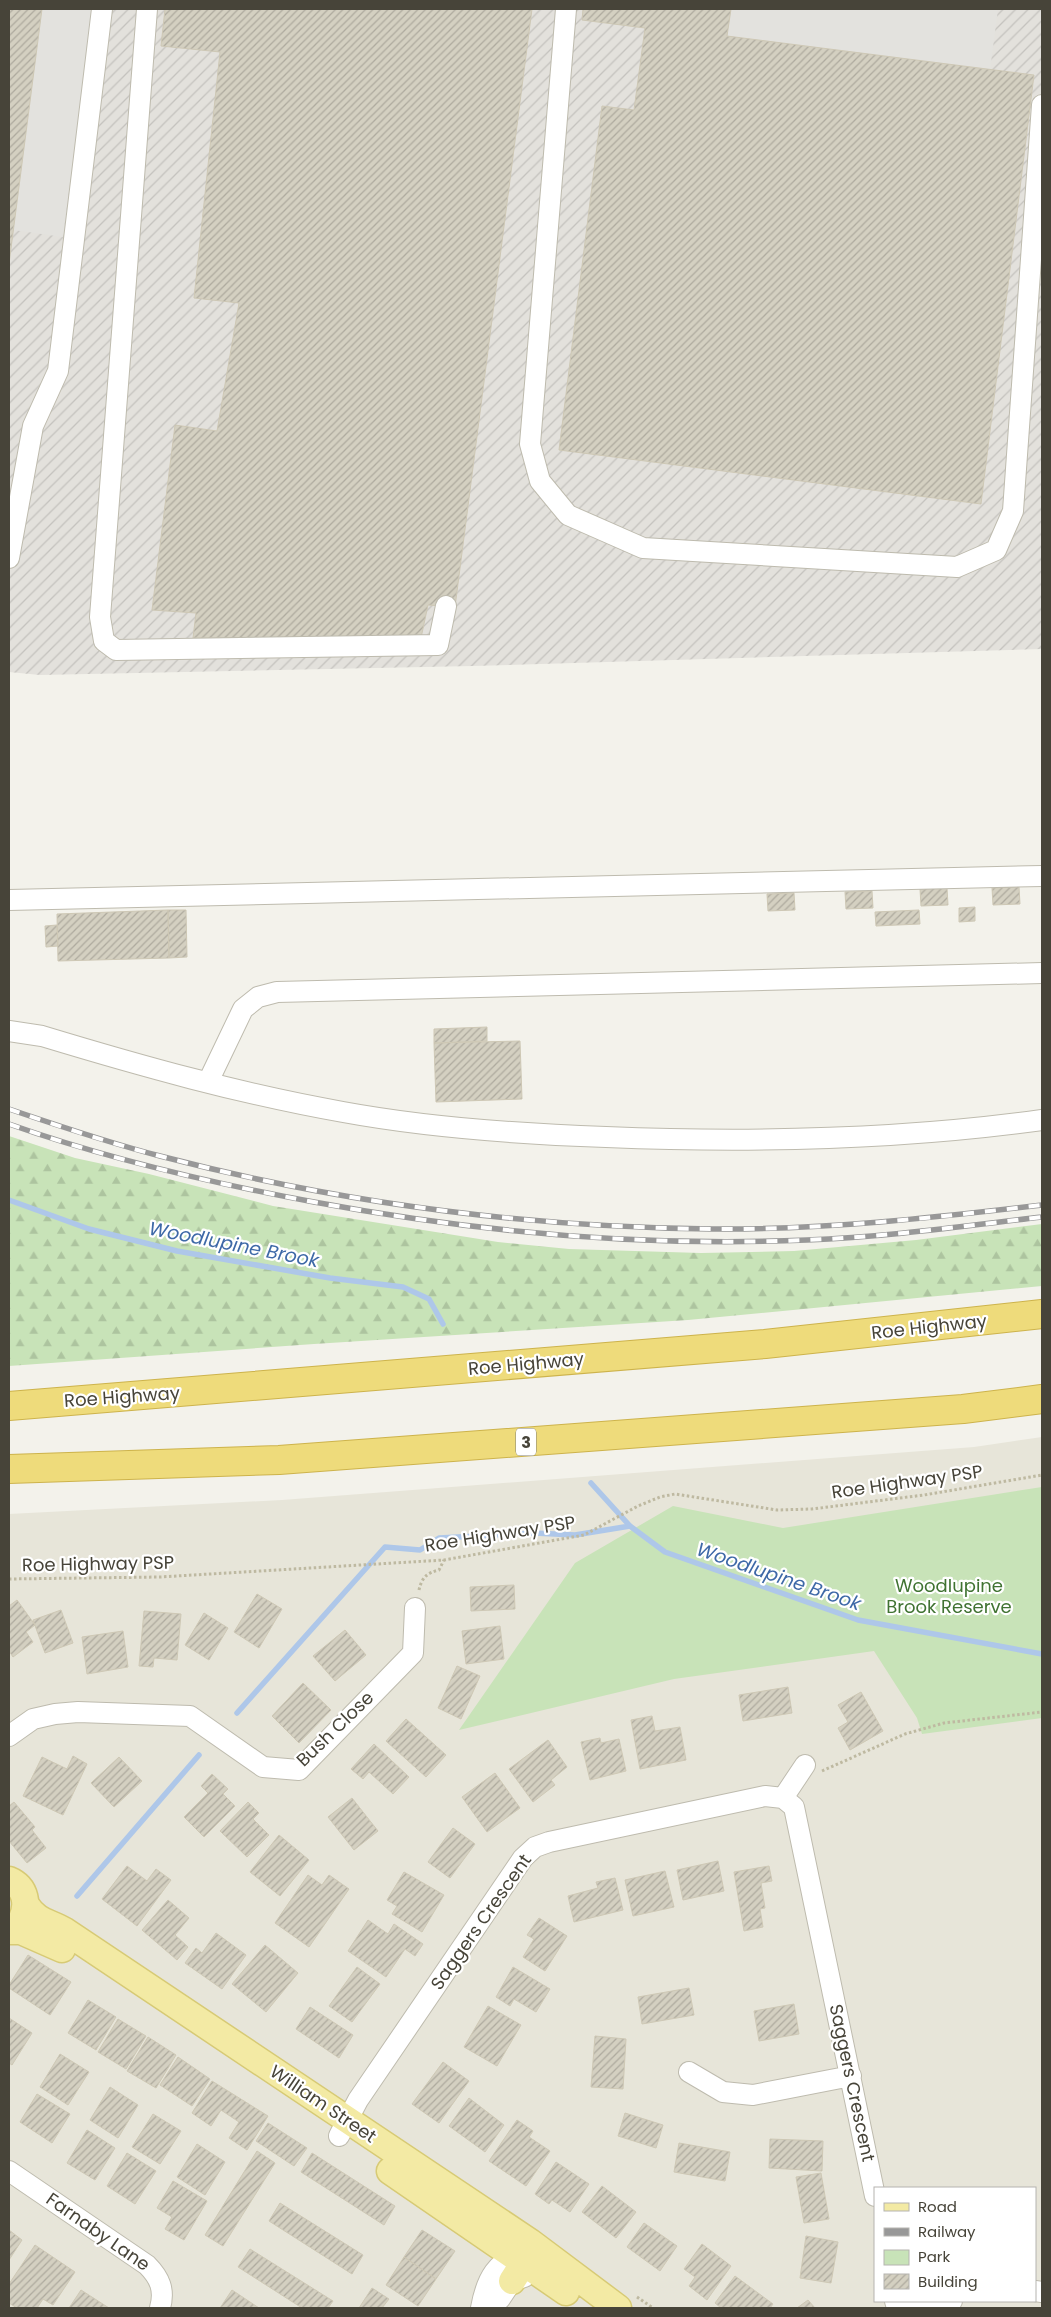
<svg xmlns="http://www.w3.org/2000/svg" width="1051" height="2317" viewBox="0 0 1051 2317" font-family="Poppins,sans-serif">
<style>
.residential{fill:#e7e5d9;fill-rule:evenodd}
.industrial{fill:url(#industrial-furrows)}
.forest{fill:url(#forest-firs)}
.park{fill:#c8e3b8}
.parking{fill:#e3e2de}
.lines{fill:none;stroke-linecap:round;stroke-linejoin:round}
.stream{stroke:#aec7e9;stroke-width:5.5}
.building{fill:url(#building-hatch);stroke:#cec8b5}
.minor-casing{stroke:#bebbae;stroke-width:22}
.major-casing{stroke:#d7ca75;stroke-width:29}
.highway-casing{stroke:#cdb34c;stroke-width:30}
.path{stroke:#beb9a1;stroke-width:3;stroke-dasharray:2.5 2.5;stroke-linecap:butt}
.minor{stroke:#fff;stroke-width:20}
.major{stroke:#f3eaa4;stroke-width:26}
.highway{stroke:#eedb7b;stroke-width:28}
.rail-casing{stroke:#989898;stroke-width:5.5}
.rail{stroke:#fff;stroke-width:4;stroke-dasharray:11;stroke-linecap:butt}
.labels{text-anchor:middle;stroke-width:4.5;stroke-linejoin:round;paint-order:stroke}
.shield{fill:#fff;stroke:#7e7c74;stroke-width:1}
.shield-label{font-size:16px;font-weight:bold;fill:#474439}
.street-label{font-size:18px;fill:#474439;stroke:#fff}
.park-label{font-size:18px;fill:#407332;stroke:#fff}
.water-label{font-size:19px;font-style:italic;fill:#3e69a7;stroke:#fff}
</style>
<defs>
<pattern id="industrial-furrows" width="10" height="10" patternUnits="userSpaceOnUse" patternTransform="scale(1.25)"><rect width="10" height="10" fill="#e3e1dc"/><path d="M-1 1l2-2M0 10L10 0M9 11l2-2" fill="none" stroke="#c4c2be"/></pattern>
<pattern id="forest-firs" width="22" height="20" patternUnits="userSpaceOnUse" patternTransform="scale(1.25)"><rect width="22" height="20" fill="#c8e3b8"/><path d="M5 1l3.5 6h-7zM16 11l3.5 6h-7z" fill="#adc49f"/></pattern>
<pattern id="building-hatch" width="6" height="6" patternUnits="userSpaceOnUse" patternTransform="scale(1.25)"><rect width="6" height="6" fill="#d4d0c1"/><path d="M-1 1l2-2M0 6l6-6M5 7l2-2" fill="none" stroke="#aeaa9e"/></pattern>
</defs>
<rect width="100%" height="100%" fill="#f3f2eb"/>
<path class="residential" d="M1042,1437v871h-1033v-794l273,-14 692,-53zM875,2188h160v113h-160z"/>
<path class="industrial" d="M9,9h1033v640l-569,17 -433,9 -31,-3z"/>
<path class="forest" d="M9,1136l66,22 74,16 124,32 225,36 71,7 132,4 93,-2 122,-11 126,-16v62l-354,34 -374,24 -305,22z"/>
<path class="park" d="M1042,1487v231l-120,16 -5,-16 -43,-67 -200,28 -215,51 116,-167 98,-57 110,22z"/>
<path class="parking" d="M42,9h51l-30,228 -50,-7z
M731,9h267l-8,61 -263,-34z"/>
<g class="lines">
<path class="stream" d="M9,1200l80,29 88,22 153,27 73,9 26,12 14,25
M591,1483l39,43 35,26 193,68 184,34
M237,1713l148,-166 35,3 19,-12 95,-5 41,2 55,-9
M77,1896l122,-141"/>
</g>
<path class="building" d="M9,9h33l-33,255z
M165,9h367l-77,598 -27,-2 -7,33h-228l3,-25 -44,-3 23,-185 42,6 22,-128 -45,-5 26,-246 -59,-6z
M583,9h148l-4,27 307,39 -53,429 -422,-54 43,-344 32,4 11,-82 -63,-8z
M1019,887l1,17 -27,1 -1,-17z
M947,888l1,17 -27,1 -1,-17z
M872,891l1,17 -27,1 -1,-17z
M794,893l1,17 -27,1 -1,-17z
M975,907v14l-16,1v-14z
M168,910l1,48 -111,3 -1,-47z
M168,910h18l1,47 -18,1z
M919,910l1,14 -44,2 -1,-14z
M57,925l1,21 -12,1 -1,-21z
M487,1027v14l-53,2v-14z
M520,1041l2,58 -86,3 -2,-59z
M514,1585l1,24 -44,2 -1,-24z
M257,1594l25,15 -23,39 -25,-16z
M17,1600l18,25 -9,7 7,10 -20,15 -4,-6v-45z
M61,1610l12,33 -28,10 -12,-33z
M144,1611l37,3 -4,46 -23,-2 -1,9 -14,-1z
M204,1613l24,15 -19,32 -24,-15z
M500,1626l4,33 -38,5 -4,-33z
M345,1630l21,25 -31,26 -22,-25z
M123,1631l5,36 -41,7 -5,-37z
M457,1666l23,10 -19,43 -23,-11z
M303,1683l28,27 -32,33 -27,-27z
M788,1687l4,26 -49,8 -4,-26z
M861,1692l22,39 -33,19 -12,-22 10,-6 -10,-17z
M652,1716l3,15 25,-4 6,33 -46,9 -9,-49z
M406,1719l40,36 -20,22 -40,-36z
M600,1738l1,5 18,-4 7,32 -36,9 -9,-38z
M548,1740l19,27 -16,13 4,5 -22,17 -24,-33z
M374,1744l35,33 -16,17 -24,-22 -6,7 -12,-10z
M73,1756l14,8 -24,51 -40,-19 19,-39 25,12z
M119,1757l23,24 -28,26 -23,-24z
M495,1773l25,35 -33,24 -25,-35z
M212,1774l16,15 -5,5 12,12 -31,31 -20,-20 24,-24 -7,-7z
M352,1798l26,33 -24,19 -26,-33z
M14,1802l21,25 -3,3 14,18 -19,15 -18,-22v-35z
M248,1802l11,11 -6,6 16,16 -22,22 -27,-26z
M453,1828l22,16 -25,34 -22,-16z
M279,1835l30,25 -29,36 -30,-24z
M718,1861l6,30 -41,9 -6,-30z
M127,1866l20,15 9,-12 15,11 -34,46 -35,-27z
M769,1866l3,15 -11,2 4,25 -5,1 3,18 -19,4 -10,-59z
M665,1871l9,36 -41,9 -8,-36z
M404,1872l40,23 -22,37 -30,-18 5,-8 -10,-6z
M308,1875l14,10 7,-10 20,14 -40,58 -34,-24z
M615,1878l8,32 -49,12 -6,-26 30,-8 -2,-6z
M168,1900l21,18 -14,17 13,12 -11,13 -35,-30z
M539,1918l28,18 -22,35 -22,-14 11,-18 -7,-4z
M368,1920l20,14 6,-10 29,20 -8,12 -10,-7 -19,28 -38,-26z
M216,1933l30,22 -24,34 -37,-26 11,-15 6,5z
M265,1945l33,28 -32,39 -34,-28z
M28,1955l43,27 -21,33 -41,-27v-3z
M357,1967l23,17 -28,38 -23,-16z
M513,1967l37,22 -14,23 -22,-13 -4,7 -14,-9z
M689,1988l5,27 -52,9 -4,-27z
M88,2000l28,17 -20,33 -28,-17z
M794,2004l5,30 -40,7 -5,-30z
M488,2006l33,19 -24,41 -33,-19z
M310,2007l43,28 -14,23 -43,-29z
M9,2018l23,15 -20,32 -3,-2z
M118,2019l28,17 -20,33 -28,-17z
M595,2036l31,3 -3,50 -32,-2z
M148,2037l28,18 -20,33 -29,-17z
M60,2054l29,18 -21,33 -28,-18z
M178,2057l32,22 -18,27 -32,-21z
M443,2062l26,19 -30,42 -27,-19z
M212,2081l56,35 -21,34 -18,-12 10,-16 -18,-12 -10,16 -19,-13z
M110,2087l28,18 -20,33 -28,-18z
M37,2094l33,20 -18,29 -32,-21z
M469,2098l35,27 -19,27 -36,-26z
M625,2113l38,12 -7,23 -38,-12z
M153,2114l28,17 -21,33 -28,-17z
M517,2120l16,11 -4,6 21,14 -24,35 -37,-25z
M268,2123l39,25 -13,18 -38,-25z
M87,2130l28,18 -20,32 -28,-17z
M770,2139l53,2 -1,30 -53,-3z
M679,2143l51,9 -5,29 -51,-9z
M197,2144l28,18 -20,33 -28,-18z
M257,2151l18,12 -52,83 -18,-11z
M127,2153l29,18 -21,33 -28,-18z
M312,2153l83,53 -11,19 -83,-53z
M556,2162l33,22 -19,28 -18,-12 -3,4 -14,-10z
M821,2173l8,46 -25,4 -8,-46z
M173,2181l34,20 -23,39 -19,-11 7,-12 -15,-9z
M602,2186l34,26 -20,26 -34,-26z
M280,2203l83,52 -11,19 -83,-53z
M644,2223l33,23 -17,25 -33,-24z
M9,2230l13,10 -13,20z
M422,2230l33,21 -19,28 -32,-22z
M806,2236l32,6 -7,41 -31,-5z
M702,2244l29,22 -24,34 -18,-14 6,-9 -11,-8z
M35,2245l40,27 -22,33 -10,-6 -6,9h-20l-8,-5v-19z
M250,2249l83,52 -5,7h-26l-64,-41z
M404,2257l32,22 -18,27 -32,-21z
M735,2276l38,28 -3,4h-49l-6,-5z
M372,2288l17,11 -7,9h-23z
M81,2290l28,18h-40z
M232,2290l27,18h-39z
M808,2300l7,8h-18z"/>
<g class="lines">
<defs>
<path id="minor" d="M147,9l-47,608 4,24 12,9 322,-5 8,-39
M566,9l-36,435 10,37 28,34 75,33 314,19 39,-17 17,-39 29,-406
M9,558l24,-132 25,-55 44,-362
M9,900l1033,-24
M9,1031l33,5c99,30 199,58 301,76 87,16 175,22 263,25 146,6 291,3 436,-17
M208,1082l35,-73 15,-12 19,-5 765,-19
M9,1736l24,-17 22,-5 23,-2 112,4 73,51 36,3 114,-117 2,-45
M783,1798l22,-33
M689,2072l34,20 30,3 98,-19
M339,2136l19,-36 165,-242 12,-11 14,-5 216,-46 18,2 11,9 81,389
M9,2171l138,94c13,13 18,25 13,43
M1035,2291l7,1
M895,2301l2,7
M481,2308c5,-27 15,-51 46,-53
M486,2308l14,-9 12,-18 12,-4
M912,2308l40,-7"/>
<path id="major" d="M9,1880c17,7 20,25 12,41
M26,1905c12,18 22,16 39,26l465,311 88,66
M9,1931h12l41,18
M390,2171l176,121
M512,2281c7,-11 18,-24 8,-35"/>
<path id="highway" d="M9,1406l756,-62 277,-30
M9,1469l270,-9 684,-51 79,-10"/>
</defs>
<use href="#minor" class="minor-casing"/>
<use href="#major" class="major-casing"/>
<use href="#highway" class="highway-casing"/>
<path class="path" d="M9,1579l151,-2 284,-17 140,-25 54,-29 22,-9 15,-3 102,16 35,-1 112,-14 118,-20
M419,1590c3,-13 8,-17 20,-20l5,-10
M822,1771l83,-37 39,-11 98,-11
M637,2297l16,11"/>
<use href="#minor" class="minor"/>
<use href="#major" class="major"/>
<use href="#highway" class="highway"/>
<defs>
<path id="rail" d="M9,1109c50,17 100,34 151,47 180,47 366,71 552,73 110,1 220,-11 330,-24
M9,1124c99,35 202,59 305,78 162,30 328,45 493,38 79,-3 157,-14 235,-23"/>
</defs>
<use href="#rail" class="rail-casing"/>
<use href="#rail" class="rail"/>
</g>
<g class="labels">
<rect class="shield" x="516" y="1428.5" width="20" height="27" rx="4"/>
<g class="shield-label">
<text x="526" y="1448">3</text>
</g>
<g class="street-label">
<text transform="translate(929 1327) rotate(-6)" y="6">Roe Highway</text>
<text transform="translate(526 1364) rotate(-5)" y="6">Roe Highway</text>
<text transform="translate(122 1397) rotate(-4)" y="6">Roe Highway</text>
<text transform="translate(907 1482) rotate(-8)" y="6">Roe Highway PSP</text>
<text transform="translate(500 1534) rotate(-9)" y="6">Roe Highway PSP</text>
<text transform="translate(98 1564) rotate(-1)" y="6">Roe Highway PSP</text>
<text transform="translate(335 1729) rotate(-44)" y="6">Bush Close</text>
<text transform="translate(481 1922) rotate(-55)" y="6">Saggers Crescent</text>
<text transform="translate(852 2083) rotate(78)" y="6">Saggers Crescent</text>
<text transform="translate(323 2104) rotate(34)" y="6">William Street</text>
<text transform="translate(98 2232) rotate(35)" y="6">Farnaby Lane</text>
</g>
<g class="park-label">
<text x="949" y="1592">Woodlupine<tspan x="949" dy="21">Brook Reserve</tspan></text>
</g>
<g class="water-label">
<text transform="translate(234 1244) rotate(11)" y="7">Woodlupine Brook</text>
<text transform="translate(779 1576) rotate(19)" y="7">Woodlupine Brook</text>
</g>
</g>
<rect width="1051" height="2317" fill="none" stroke="#474439" stroke-width="20"/>
<rect x="874" y="2187" width="162" height="115" fill="#ffffff" stroke="#b5b4b0"/>
<rect x="884" y="2203" width="25" height="8" fill="#f3eaa4" stroke="#b5b4b0"/>
<text x="918" y="2212" font-size="15" fill="#474439">Road</text>
<rect x="884" y="2228" width="25" height="8" fill="#989898" stroke="#b5b4b0"/>
<text x="918" y="2237" font-size="15" fill="#474439">Railway</text>
<rect x="884" y="2250" width="25" height="15" fill="#c8e3b8" stroke="#b5b4b0"/>
<text x="918" y="2262" font-size="15" fill="#474439">Park</text>
<rect x="884" y="2274" width="25" height="15" fill="url(#building-hatch)" stroke="#b5b4b0"/>
<text x="918" y="2287" font-size="15" fill="#474439">Building</text>
</svg>
